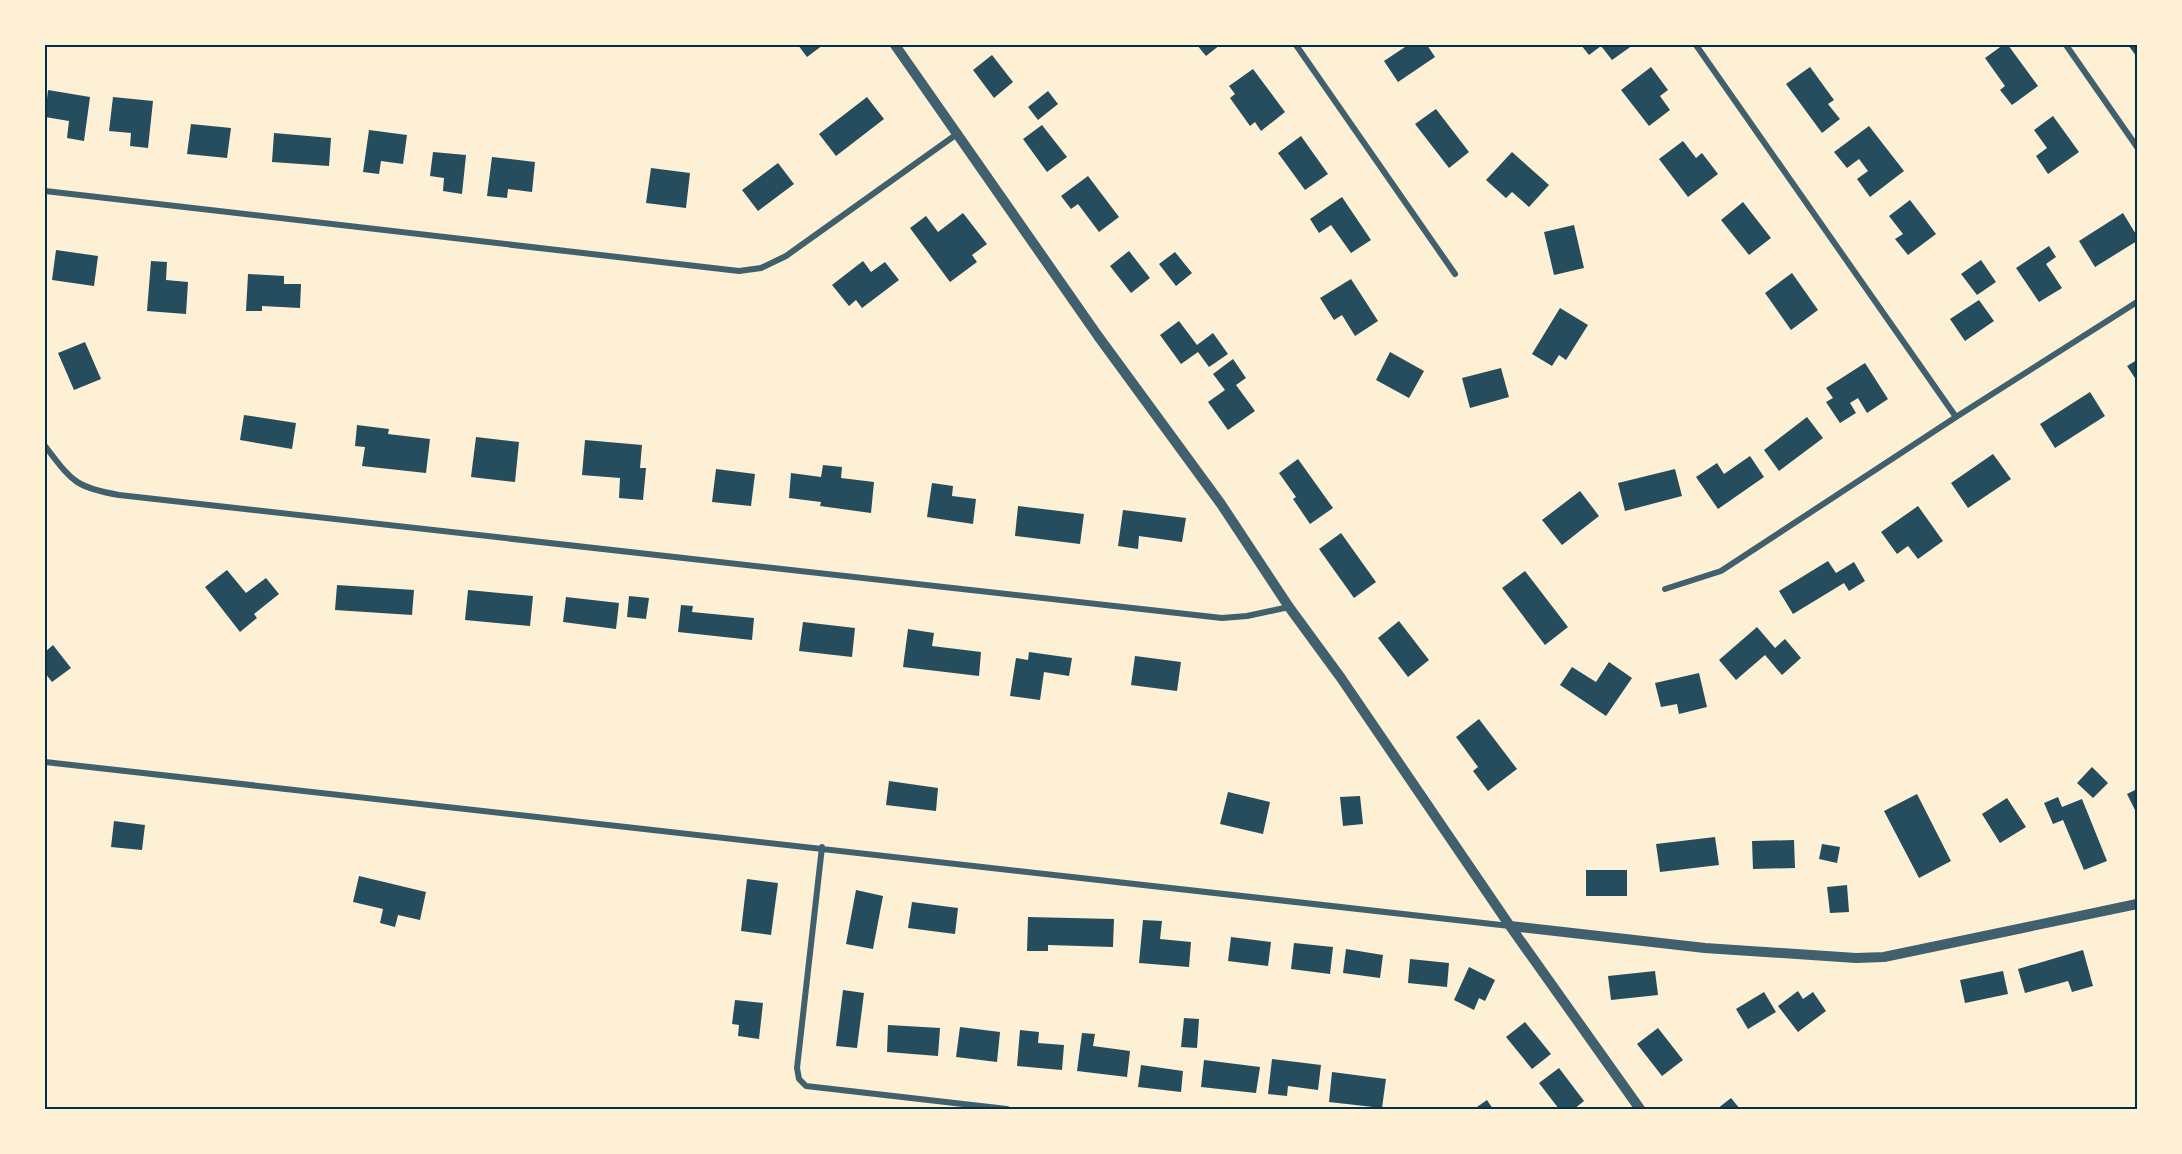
<svg xmlns="http://www.w3.org/2000/svg" width="2182" height="1154" viewBox="0 0 2182 1154" font-family="'Zilla Slab',serif">
<style>
.building{fill:#264d5e}
.lines{fill:none;stroke-linecap:round;stroke-linejoin:round}
.minor{stroke:#3f606c;stroke-width:6}
.tertiary{stroke:#3f606c;stroke-width:10}
.neatline{fill:none;stroke:#003049;stroke-width:2}
</style>
<rect width="100%" height="100%" fill="#fdf0d5"/>
<path class="building" d="M798,45h25l-16,12z
M1197,45h23l-14,11z
M1408,45h19l8,12 -37,25 -14,-21z
M1581,45h52l-21,15 -11,-14 -12,9z
M2003,45h5l30,41 -26,19 -12,-15 5,-4 -20,-28z
M2128,45h9v12z
M992,55l21,27 -19,16 -21,-28z
M1651,67l17,23 -8,6 10,14 -21,16 -28,-36z
M1810,67l24,33 -6,4 12,15 -18,14 -36,-49z
M1253,69l32,43 -24,19 -6,-9 -5,4 -20,-28 5,-4 -6,-8z
M48,90l42,7 -6,44 -17,-3 2,-17 -24,-4z
M1048,91l10,13 -20,16 -10,-13z
M113,97l40,4 -5,47 -18,-2 1,-13 -22,-2z
M867,97l17,22 -48,37 -17,-22z
M1436,109l33,43 -20,16 -34,-44z
M2053,116l26,36 -31,22 -12,-18 11,-8 -13,-18z
M191,124l40,4 -4,30 -40,-4z
M1042,125l25,32 -20,15 -24,-33z
M1869,126l35,45 -34,26 -13,-18 11,-8 -9,-12 -12,9 -13,-16z
M369,130l38,5 -4,29 -22,-3 -2,13 -16,-2z
M274,133l57,5 -2,28 -57,-4z
M1301,136l27,38 -23,16 -27,-37z
M1683,141l13,17 6,-5 16,21 -30,23 -29,-38z
M433,152l33,3 -4,39 -19,-3 1,-13 -14,-2z
M1512,152l37,33 -20,22 -17,-15 -6,6 -20,-18z
M492,157l43,5 -3,30 -24,-3 -1,9 -20,-2z
M778,163l16,21 -36,27 -16,-21z
M651,168l39,5 -4,35 -40,-5z
M1088,176l31,41 -20,15 -21,-28 -7,5 -10,-13z
M1342,197l29,43 -20,13 -20,-28 -12,8 -9,-14z
M1910,200l26,34 -28,21 -13,-16 8,-5 -14,-18z
M1743,202l28,36 -22,17 -28,-35z
M963,213l24,31 -15,11 5,7 -27,20 -40,-54 16,-12 12,16z
M2123,213l14,23v5l-42,26 -16,-26z
M1574,225l10,43 -30,7 -10,-43z
M2049,246l7,11 -10,7 16,24 -23,14 -23,-34z
M56,250l42,6 -4,30 -42,-6z
M1129,251l21,27 -19,15 -21,-27z
M1175,252l17,21 -16,13 -17,-22z
M1981,260l15,22 -19,13 -16,-21z
M151,261l16,1 -1,18 22,2 -2,32 -39,-3z
M863,261l8,11 14,-10 14,18 -37,28 -6,-8 -7,6 -17,-21z
M1792,273l26,37 -27,20 -26,-37z
M248,274l36,2v8h17l-1,24 -38,-2v5h-16z
M1351,279l27,42 -23,15 -13,-21 -8,5 -14,-22z
M1979,300l15,21 -29,20 -15,-22z
M1560,308l28,17 -22,35 -7,-5 -7,11 -20,-12z
M1179,321l18,24 16,-12 15,21 -19,13 -11,-15 -17,12 -21,-29z
M85,342l16,37 -27,11 -16,-37z
M1390,352l34,19 -15,27 -33,-18z
M1233,359l13,19 -10,7 19,26 -27,19 -20,-28 17,-12 -12,-16z
M2137,360v21l-10,-15z
M1865,363l23,36 -21,14 -9,-15 -8,5 6,10 -16,10 -14,-21 7,-4 -7,-10z
M1501,368l8,29 -39,11 -8,-30z
M2090,392l15,24 -50,32 -15,-24z
M244,415l52,8 -4,26 -52,-9z
M1807,417l16,21 -44,33 -15,-21z
M357,425l32,4 -1,5 42,5 -4,34 -64,-7 3,-19 -10,-1z
M476,437l43,5 -4,40 -44,-5z
M585,440l57,5 -2,23h6l-3,32 -24,-2 1,-20 -38,-3z
M1993,454l18,25 -43,29 -17,-25z
M1750,456l14,21 -46,32 -22,-32 21,-14 7,11z
M1298,459l35,49 -23,16 -17,-25 3,-2 -17,-24z
M823,465l19,2 -1,11 33,4 -3,31 -51,-7 1,-4 -32,-4 2,-25 30,4z
M716,469l39,5 -4,32 -39,-4z
M1675,469l7,27 -57,15 -7,-28z
M932,483l21,3 -1,10 24,3 -3,25 -46,-7z
M1580,491l19,25 -37,29 -20,-25z
M1018,506l66,8 -4,30 -65,-8z
M1918,506l25,35 -25,18 -10,-13 -11,8 -16,-22z
M1123,510l63,8 -4,24 -43,-6 -1,13 -20,-3z
M1341,533l35,49 -22,16 -35,-49z
M1828,561l8,12 18,-11 11,19 -16,10 -5,-8 -51,31 -14,-23z
M227,570l19,23 20,-15 13,16 -25,20 3,4 -17,14 -35,-45z
M1525,571l43,56 -23,18 -43,-57z
M337,585l77,5 -2,25 -77,-5z
M468,590l65,6 -3,30 -65,-6z
M629,596l20,2 -3,21 -19,-2z
M566,597l53,6 -3,26 -53,-7z
M681,605l12,1 -1,6 62,6 -2,22 -74,-8z
M1399,621l30,39 -21,17 -30,-39z
M803,622l52,6 -3,29 -53,-6z
M1757,627l18,21 10,-9 16,19 -19,17 -17,-20 -29,25 -17,-20z
M908,629l26,4 -2,13 49,6 -2,24 -76,-9z
M53,645l18,23 -19,14 -7,-9v-21z
M1029,652l43,6 -3,18 -25,-4 -4,28 -30,-4 6,-38 12,2z
M1135,656l46,6 -4,29 -46,-6z
M1609,662l23,16 -26,38 -46,-31 12,-18 24,15z
M1699,673l8,34 -28,7 -2,-10 -16,3 -6,-24z
M1479,719l38,50 -29,22 -15,-20 5,-4 -22,-30z
M2092,767l16,16 -15,15 -16,-15z
M889,781l49,7 -2,23 -50,-6z
M2137,789v25l-10,-20z
M1228,792l42,10 -7,32 -43,-10z
M1917,794l34,67 -32,17 -35,-67z
M1360,796l3,28 -20,2 -3,-29z
M2058,797l4,10 20,-8 25,62 -23,9 -21,-50 -10,4 -9,-21z
M2007,798l19,29 -26,16 -18,-29z
M114,821l31,4 -3,25 -31,-3z
M1715,837l4,28 -59,7 -4,-28z
M1794,840l1,28 -42,1 -1,-28z
M1822,844l18,3 -3,16 -18,-4z
M1586,870h41v26h-41z
M359,876l67,16 -6,28 -22,-5 -3,12 -15,-4 3,-14 -30,-7z
M747,879l31,4 -7,52 -30,-4z
M1847,885l2,27 -19,1 -3,-26z
M856,890l27,6 -10,53 -27,-5z
M912,902l46,6 -3,26 -47,-6z
M1028,917l86,2 -1,28 -65,-2v6h-21z
M1143,920l19,1 -2,18 31,3 -2,25 -50,-4z
M1231,937l40,5 -3,24 -40,-5z
M1294,943l39,4 -3,27 -39,-5z
M1346,949l37,6 -3,23 -37,-5z
M2083,950l10,36 -21,6 -4,-11 -43,12 -7,-24z
M1410,959l39,4 -2,24 -39,-4z
M1469,967l26,13 -10,21 -6,-3 -5,12 -20,-10z
M1655,971l3,24 -47,5 -3,-24z
M2003,971l5,23 -43,9 -5,-23z
M843,990l21,3 -7,55 -21,-2z
M1798,991l5,8 10,-7 13,19 -28,21 -20,-26z
M1764,992l12,20 -28,17 -12,-20z
M735,1000l28,3 -4,36 -21,-3 1,-11 -7,-1z
M1184,1018l15,1 -2,29 -16,-1z
M1525,1022l26,32 -19,15 -26,-32z
M888,1025l52,3 -2,28 -51,-4z
M960,1027l40,5 -3,30 -41,-5z
M1658,1028l25,32 -21,16 -25,-32z
M1020,1030l19,2 -1,11 26,2 -2,25 -45,-4z
M1082,1033l13,1 -2,12 37,5 -3,26 -50,-6z
M1272,1059l49,6 -3,25 -30,-4 -1,10 -19,-2z
M1204,1060l56,7 -4,26 -55,-6z
M1141,1065l42,6 -2,21 -43,-5z
M1559,1068l25,33 -10,8h-15l-20,-26z
M1332,1072l54,7 -4,29 -53,-6z
M1731,1098l9,11h-23z
M1487,1100l6,9h-19z"/>
<g class="lines">
<path class="minor" d="M1296,45l159,229
M1696,45l260,372
M2066,45l71,102
M45,191l694,80 22,-3 25,-12 171,-122
M45,446c27,35 29,41 74,49l1103,123 25,-2 42,-9
M1665,589l56,-18 235,-154 181,-115
M45,762l1465,164
M822,847l-25,221 2,11 7,7 201,23"/>
<path class="tertiary" d="M895,45l203,291 123,168 68,103 52,71 169,248 130,183
M1510,926l195,22 151,10 28,-1 253,-53"/>
</g>
<rect width="2182" height="1154" fill="none" stroke="#fdf0d5" stroke-width="93"/>
<rect x="46" y="46" width="2090" height="1062" class="neatline"/>
</svg>
